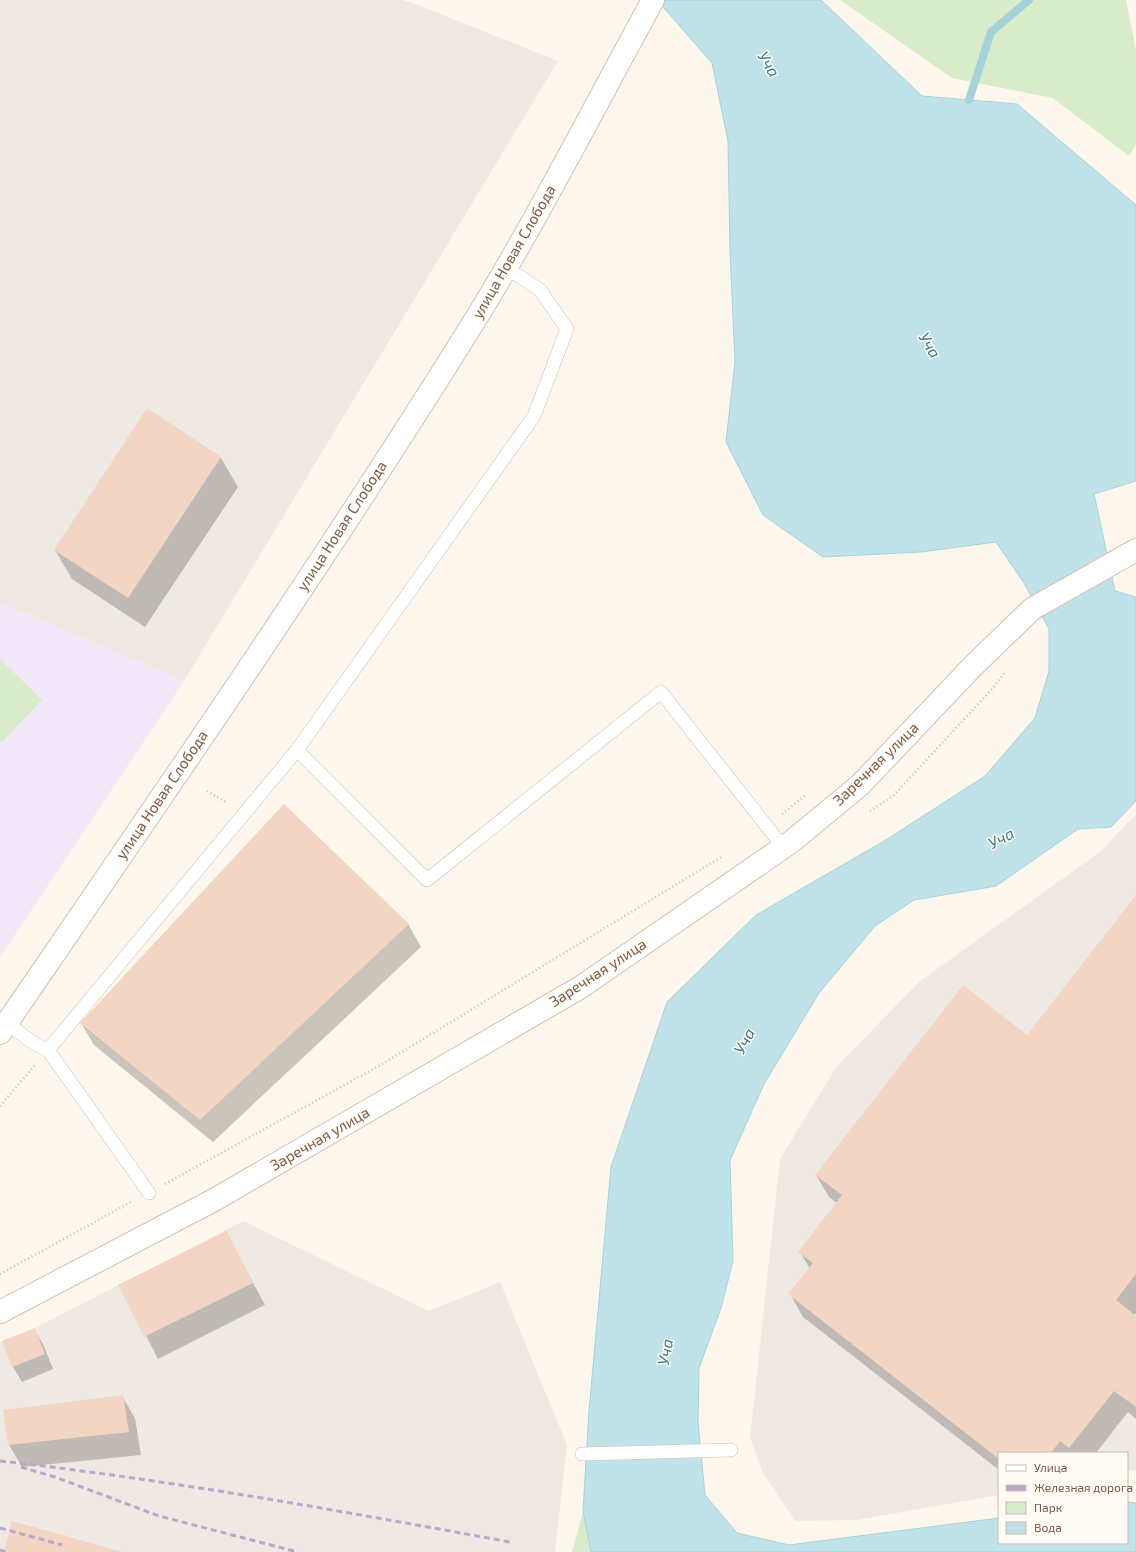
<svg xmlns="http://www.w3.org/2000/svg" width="1136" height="1552" viewBox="0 0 1136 1552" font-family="'Exo 2',sans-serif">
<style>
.industrial{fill:#efe9e4}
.education{fill:#f3e8fa}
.green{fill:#d8ecc9}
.water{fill:#bfe3e8;stroke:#a5d3da}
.shadow{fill:#0003}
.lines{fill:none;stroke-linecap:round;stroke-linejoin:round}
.stream{stroke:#a5d3da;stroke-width:8}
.building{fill:#f3d5c3}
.lane-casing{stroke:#d1beb0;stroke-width:14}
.secondary-casing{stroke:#d6c0b0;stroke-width:24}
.path{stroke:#d9b8a5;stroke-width:2.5;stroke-dasharray:1 3;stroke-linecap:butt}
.lane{stroke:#fff;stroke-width:13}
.secondary{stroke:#fff;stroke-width:22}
.rail{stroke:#b9a8c9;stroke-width:3;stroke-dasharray:6 4;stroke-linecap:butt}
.labels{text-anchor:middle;stroke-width:3;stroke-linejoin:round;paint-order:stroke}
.street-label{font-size:15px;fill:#7a5c4d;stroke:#fffaf3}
.water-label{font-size:16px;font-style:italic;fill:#437c86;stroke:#fffaf3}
</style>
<rect width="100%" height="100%" fill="#fdf6ec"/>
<path class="industrial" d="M0,0h400l10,2 148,59 -374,620 -184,-78z
M1136,814v656l-9,1v-18h-128v42l-143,25 -61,1 -32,-48 -13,-35 30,-279 57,-93 82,-84 182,-131z
M243,1221l186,90 71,-29 67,163 -12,107h-555v-210l35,-14z"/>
<path class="education" d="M0,603l184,78 -184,276z"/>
<path class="green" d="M840,0h286l10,51v94l-7,11 -76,-58 -101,-20z
M0,659l42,41 -40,42 -2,-2z
M583,1512l8,40h-19z"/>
<path class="water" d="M657,0h164l101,96 95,8 119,101v276l-42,13 21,97 21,6v204l-25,26 -33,2 -82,57 -82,14 -39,26 -56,67 -55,91 -34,76 3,101 -12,47 -22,60 -1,54 7,73 32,38 52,12 210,-27v25h128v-41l9,1v49h-545l-8,-40 6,-101 22,-244 56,-165 89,-87 130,-75 99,-64 50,-58 14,-47v-42l-25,-46 -28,-41 -75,10 -98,5 -60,-42 -37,-73 9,-80 -5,-111 -2,-110 -16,-78z"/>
<path class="shadow" d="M147,410l74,48 17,29 -93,140 -73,-48 -17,-29z
M1136,896v417l-2,2 2,2v102l-8,-7 -32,41h-97v17l-196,-153 -13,-23 20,-25 -10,-17 37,-49 -8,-6 -13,-22 211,-139z
M408,924l13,23 -208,195 -119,-97 -13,-22z
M226,1232l39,73 -107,54 -38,-74z
M34,1329l9,15 10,25 -31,13 -9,-15 -10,-25z
M122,1396l13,22 6,37 -119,12 -13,-22z"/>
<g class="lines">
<path class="stream" d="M969,100l22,-68 38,-32"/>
</g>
<path class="building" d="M147,408l74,49 -93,141 -74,-48z
M284,804l125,120 -209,196 -120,-97z
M1136,895v379l-20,26 20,16v91l-22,-16 -45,57 -9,-7 -9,12h-52v6l-211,-165 25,-31 -15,-11 44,-57 -27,-20 148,-190 64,50z
M227,1231l26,52 -109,54 -26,-52z
M35,1328l10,26 -33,13 -10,-26z
M123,1395l6,37 -121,13 -5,-35z
M12,1521l111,31h-119z"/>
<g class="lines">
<defs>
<path id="lane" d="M297,750l130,130 234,-188 122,155
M7,1023l26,20 15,7 249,-300 237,-334 33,-87 -27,-39 -35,-23
M48,1050l101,143
M582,1454l149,-4"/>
<path id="secondary" d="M0,1033c163,-238 328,-476 480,-721 62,-102 116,-208 173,-312
M0,1312l214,-112 367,-213 210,-145 69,-57 113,-119 59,-57 104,-59"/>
</defs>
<use href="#lane" class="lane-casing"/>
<use href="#secondary" class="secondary-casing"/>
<path class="path" d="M207,791l20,12
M870,811l23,-15 100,-108 12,-16
M782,814l25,-20
M0,1106l35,-41
M165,1184l214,-118 344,-210
M0,1274l131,-72"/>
<use href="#lane" class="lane"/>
<use href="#secondary" class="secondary"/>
<path class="rail" d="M0,1461c171,19 341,50 510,81
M21,1467l34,10 104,39 139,36
M0,1528l62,17
M0,1550l6,2"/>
</g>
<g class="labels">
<g class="street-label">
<text transform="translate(514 252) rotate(-60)" y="5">улица Новая Слобода</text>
<text transform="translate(342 526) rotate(-57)" y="5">улица Новая Слобода</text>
<text transform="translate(876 764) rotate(-44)" y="5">Заречная улица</text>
<text transform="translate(162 795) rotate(-56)" y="5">улица Новая Слобода</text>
<text transform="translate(598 973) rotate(-33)" y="5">Заречная улица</text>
<text transform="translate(320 1139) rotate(-30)" y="5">Заречная улица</text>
</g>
<g class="water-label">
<text transform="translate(769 64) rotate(60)" y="6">Уча</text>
<text transform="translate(930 345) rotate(60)" y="6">Уча</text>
<text transform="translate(1001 838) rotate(-28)" y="6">Уча</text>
<text transform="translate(744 1041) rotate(-62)" y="6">Уча</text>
<text transform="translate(665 1352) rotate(-80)" y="6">Уча</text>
</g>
</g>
<rect x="998" y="1452" width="130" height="92" fill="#fffaf3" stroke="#cabbb1"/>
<rect x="1006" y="1465" width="20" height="6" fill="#ffffff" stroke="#cabbb1"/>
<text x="1034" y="1472" font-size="12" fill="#7a5c4d">Улица</text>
<rect x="1006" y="1485" width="20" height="6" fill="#b9a8c9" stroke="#cabbb1"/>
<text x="1034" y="1492" font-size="12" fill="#7a5c4d">Железная дорога</text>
<rect x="1006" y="1502" width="20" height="12" fill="#d8ecc9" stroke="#cabbb1"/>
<text x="1034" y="1512" font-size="12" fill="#7a5c4d">Парк</text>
<rect x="1006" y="1522" width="20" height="12" fill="#bfe3e8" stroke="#cabbb1"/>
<text x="1034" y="1532" font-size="12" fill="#7a5c4d">Вода</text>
</svg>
